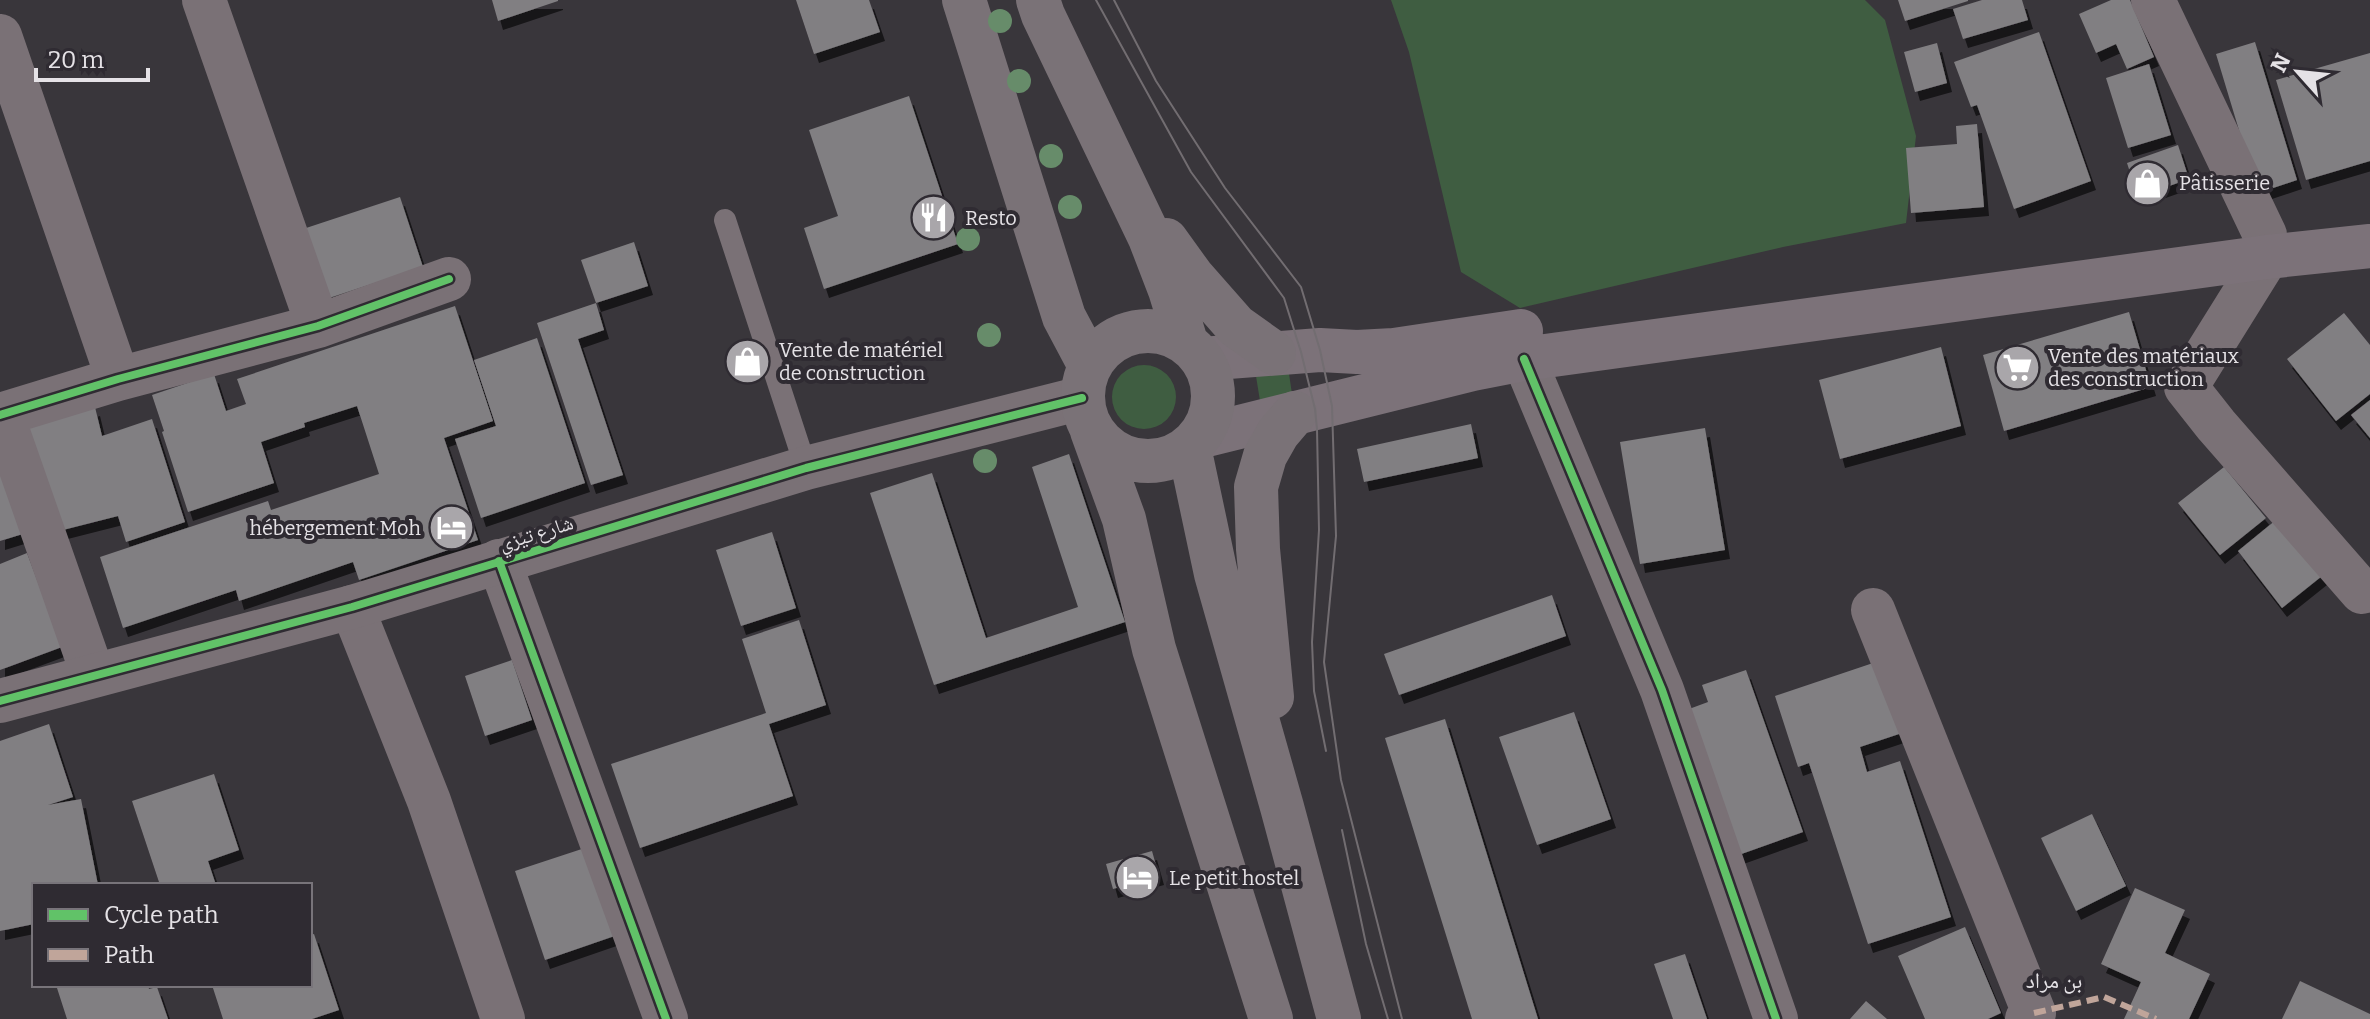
<svg xmlns="http://www.w3.org/2000/svg" width="2370" height="1019" viewBox="0 0 2370 1019" font-family="Bitter,'Noto Naskh Arabic',serif">
<style>
.green{fill:#3f5d41}
.building{fill:#817f82;filter:url(#shadow)}
.lines{fill:none;stroke-linecap:round;stroke-linejoin:round}
.service{stroke:#7a7176;stroke-width:22}
.minor{stroke:#7a7176;stroke-width:44}
.tertiary{stroke:#7a7176;stroke-width:44}
.secondary{stroke:#7c7279;stroke-width:44}
.primary{stroke:#7a7277;stroke-width:44}
.tram{stroke:#726d71;stroke-width:2}
.quiet{stroke:#c0a59a;stroke-width:6;stroke-dasharray:12 6;stroke-linecap:butt}
.cycleway-casing{stroke:#2f2b32;stroke-width:13}
.cycleway{stroke:#61c268;stroke-width:8}
.tree{fill:#678c6a}
.labels{text-anchor:middle;stroke-width:8;stroke-linejoin:round;paint-order:stroke}
.poi-label{font-size:20px;fill:#e5e2e6;stroke:#2f2b32;text-anchor:start}
.street-label{font-size:20px;fill:#e5e2e6;stroke:#2f2b32}
.neighbourhood-label{font-size:22px;fill:#e5e2e6;stroke:#2f2b32}
</style>
<defs>
<filter id="shadow"><feDropShadow dx="5" dy="9" stdDeviation="0" flood-color="#0009"/></filter>
</defs>
<rect width="100%" height="100%" fill="#39363b"/>
<path class="green" d="M1391,0h474l20,20 31,116 -10,87 -123,24 -263,61 -59,-36 -52,-220z
M1112 397a32 32 0 1 1 64 0a32 32 0 1 1-64 0Z
M1288,367l4,27 -32,7 -5,-31z"/>
<path class="building" d="M492,0h66v1l-60,20z
M796,0h73l11,32 -66,22z
M1898,0h70v1l-63,20z
M1982,0h40l6,20 -65,19 -10,-30z
M2111,0h19l24,57 -27,12 -11,-25 -20,9 -17,-39z
M2039,32l52,149 -77,28 -37,-104 -6,2 -17,-45z
M2255,42l42,138 -39,13 -42,-139z
M1937,43l10,40 -32,9 -11,-40z
M2370,53v108l-64,19 -30,-100z
M2149,64l22,71 -43,13 -22,-70z
M909,96l49,148 -134,45 -20,-61 34,-12 -29,-86z
M1977,124l7,83 -73,6 -5,-65 51,-4 -1,-18z
M2178,145l11,34 -51,18 -11,-34z
M400,197l23,70 -103,34 -23,-70z
M634,242l14,44 -52,17 8,27 -26,9 45,136 -32,10 -54,-162 59,-20 -15,-43z
M455,306l38,115 -49,17 34,102 -119,40 -6,-18 -114,39 -3,-11 -113,38 -23,-71 168,-56 3,9 108,-36 -22,-68 -53,17 1,4 -44,15 13,41 -86,29 -26,-80 2,-1 -12,-36 62,-21 12,37 20,-7 -9,-25z
M2129,312l22,75 -147,44 -21,-76z
M2344,313l26,32v49l-34,27 -49,-62z
M537,338l48,145 -104,35 -26,-79 41,-13 -22,-66z
M1941,347l20,79 -121,33 -21,-79z
M2370,400v38l-19,-23z
M95,407l7,29 50,-17 33,103 -59,20 -8,-26 -67,17 -27,-107z
M1471,424l7,34 -114,24 -7,-33z
M1705,428l20,122 -85,14 -20,-122z
M0,449l26,84 -26,8z
M1069,454l56,168 -191,63 -64,-192 62,-20 54,165 92,-31 -46,-140z
M2224,467l42,51 -46,37 -42,-52z
M2282,515l45,57 -45,36 -44,-57z
M772,532l24,76 -55,18 -25,-76z
M27,553l35,94 -62,23v-106z
M1552,595l14,41 -167,59 -15,-41z
M799,620l27,85 -57,19 24,72 -153,52 -29,-84 155,-51 -24,-74z
M512,660l20,60 -47,16 -20,-60z
M1879,661l23,72 -42,14 7,25 33,-11 51,156 -83,27 -59,-181 -11,4 -23,-71z
M1746,670l57,162 -70,25 -52,-145 27,-10 -6,-17z
M1574,712l37,107 -74,26 -38,-108z
M1445,719l93,300h-66l-87,-281z
M49,724l24,73 -25,8 33,-6 17,86h-64v39l-34,7v-190z
M214,774l25,76 -31,11 8,24h-56l-28,-84z
M2092,814l34,72 -50,25 -35,-73z
M600,843l29,88 -84,29 -30,-89z
M1152,851l7,25 -46,13 -7,-25z
M2135,888l50,22 -20,43 45,21 -21,45h-65l17,-37 -40,-18z
M1965,927l36,86 -13,6h-63l-27,-63z
M314,934l25,76 -27,9h-89l-11,-34h98v-50z
M1685,954l22,65h-34l-19,-55z
M2300,981l70,33v5h-88z
M68,985h80l1,4 8,-2 11,32h-101l-10,-31z
M1866,1001l21,18h-37z"/>
<g class="lines">
<path class="service" d="M725,220l81,248"/>
<path class="minor" d="M204,0l114,326
M2153,0l112,235
M0,36l118,343
M2267,257l-81,130 30,38 146,167
M1524,359l138,331 114,329
M0,415l118,-36 200,-53 131,-47
M2,415l91,260
M499,561l167,458
M352,607l77,194 74,218
M1873,610l161,403 -7,6"/>
<path class="tertiary" d="M0,701l352,-94 454,-139 276,-70"/>
<path class="secondary" d="M1202,359l118,-9 37,2 37,-2 127,-19
M1199,437l274,-68 51,-10 743,-102 103,-11"/>
<path class="primary" d="M964,0l100,317 26,49
M1038,0l5,15 107,223 20,52 16,52
M1166,240l26,36 44,50 38,27
M1083 396a65 65 0 1 1 130 0a65 65 0 1 1-130 0Z
M1092,431l32,88 30,130 117,370
M1189,447l27,127 66,233 57,212
M1272,697l-14,-148 -2,-62 9,-31 13,-23 17,-20"/>
<path class="tram" d="M1096,0l95,172 93,126 17,54 14,57 2,20 2,101 -7,112 2,49 12,60
M1114,0l42,81 69,107 76,99 19,63 12,56 4,130 -12,126 17,118 61,239
M1342,830l24,114 22,75"/>
<path class="quiet" d="M2034,1013l70,-16 52,22"/>
<defs>
<path id="cycleway" d="M1524,359l138,331 114,329
M0,415l118,-36 200,-53 131,-47
M499,561l167,458
M0,701l352,-94 454,-139 276,-70"/>
</defs>
<use href="#cycleway" class="cycleway-casing"/>
<use href="#cycleway" class="cycleway"/>
</g>
<g class="tree">
<circle cx="1000" cy="21" r="12"/>
<circle cx="1019" cy="81" r="12"/>
<circle cx="1051" cy="156" r="12"/>
<circle cx="1070" cy="207" r="12"/>
<circle cx="968" cy="239" r="12"/>
<circle cx="989" cy="335" r="12"/>
<circle cx="985" cy="461" r="12"/>
</g>
<defs>
<symbol id="shop-disc" viewBox="-11 -11 22 22"><circle r="9.5" fill="#a9a6aa" stroke="#2f2b32"/><path d="M-5-2.5h2.3a2.7 3.5 0 0 1 5.4 0H5L5.5 6h-11ZM-1.5-2.5h3a1.5 2.3 0 0 0-3 0Z" fill="#fff"/></symbol>
<symbol id="restaurant-disc" viewBox="-11 -11 22 22"><circle r="9.5" fill="#a9a6aa" stroke="#2f2b32"/><path d="M-5-6h1v4h1v-4h1v4h1v-4h1v5L-1.5 .5V6h-2V.5L-5-1ZM5-6V6H3V1.5H1.5Q1.5-4 5-6Z" fill="#fff"/></symbol>
<symbol id="supermarket-disc" viewBox="-11 -11 22 22"><circle r="9.5" fill="#a9a6aa" stroke="#2f2b32"/><path d="M-6-5.5h2.5l.6 2H6L4.5 2H-2.5L-4.4-4H-6ZM-1.5 3.2a1.3 1.3 0 1 0 .1 0ZM3 3.2a1.3 1.3 0 1 0 .1 0Z" fill="#fff"/></symbol>
<symbol id="hotel-disc" viewBox="-11 -11 22 22"><circle r="9.5" fill="#a9a6aa" stroke="#2f2b32"/><path d="M-6-4.5h1.5V1H6V5H4.5V3h-9V5H-6ZM-4 0a1.8 1.8 0 1 1 3.6 0ZM.5 0V-2.5h3Q6-2.5 6 0Z" fill="#fff"/></symbol>
</defs>
<g fill-rule="evenodd">
<use href="#shop-disc" x="2122" y="158" width="51" height="51"/>
<use href="#restaurant-disc" x="908" y="192" width="51" height="51"/>
<use href="#shop-disc" x="722" y="336" width="51" height="51"/>
<use href="#supermarket-disc" x="1992" y="342" width="51" height="51"/>
<use href="#hotel-disc" x="426" y="502" width="51" height="51"/>
<use href="#hotel-disc" x="1112" y="852" width="51" height="51"/>
</g>
<g class="labels">
<g class="poi-label">
<text x="2179" y="190">Pâtisserie</text>
<text x="965" y="225">Resto</text>
<text x="779" y="357">Vente de matériel<tspan x="779" dy="23">de construction</tspan></text>
<text x="2048" y="363">Vente des matériaux<tspan x="2048" dy="23">des construction</tspan></text>
<text x="421" y="535" text-anchor="end">hébergement Moh</text>
<text x="1169" y="885">Le petit hostel</text>
</g>
<g class="street-label">
<text transform="translate(536 533) rotate(-17)" y="7">شارع تيزي</text>
</g>
<g class="neighbourhood-label">
<text x="2054" y="988">بن مراد</text>
</g>
</g>
<rect x="32" y="883" width="280" height="104" fill="#2f2b32" stroke="#78747a" stroke-width="2"/>
<rect x="48" y="909" width="40" height="12" fill="#61c268" stroke="#78747a" stroke-width="2"/>
<text x="104" y="923" font-size="24" fill="#e5e2e6">Cycle path</text>
<rect x="48" y="949" width="40" height="12" fill="#c0a59a" stroke="#78747a" stroke-width="2"/>
<text x="104" y="963" font-size="24" fill="#e5e2e6">Path</text>
<g transform="translate(2298 72) rotate(297)" stroke="#2f2b32" stroke-width="6" paint-order="stroke">
<path d="M0-6L14 30L0 20L-14 30Z" fill="#e5e2e6"/>
<text y="-12" font-size="22" font-weight="bold" text-anchor="middle" fill="#e5e2e6">N</text>
</g>
<path d="M36 68v12h112v-12" fill="none" stroke="#e5e2e6" stroke-width="4"/>
<text x="48" y="68" font-size="24" fill="#e5e2e6" stroke="#2f2b32" stroke-width="6" paint-order="stroke">20 m</text>
</svg>
